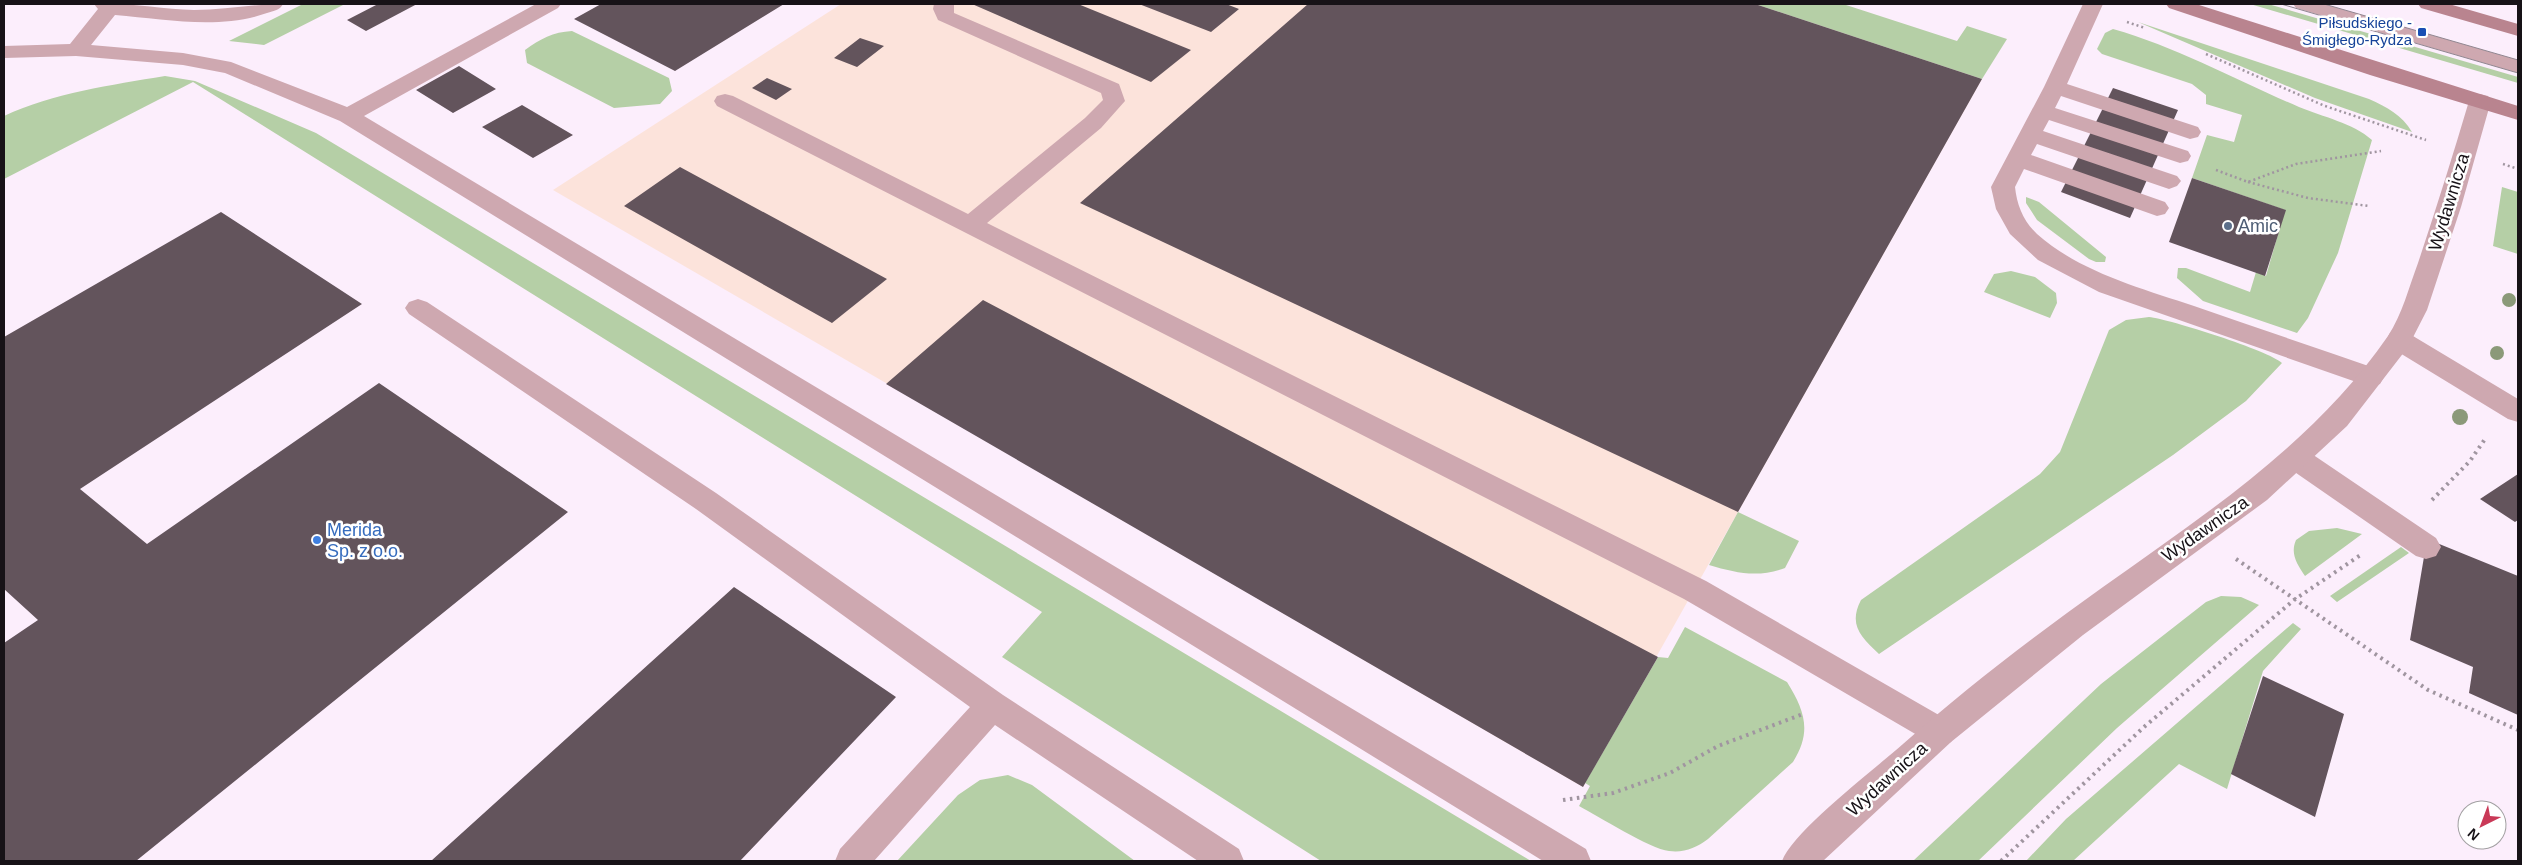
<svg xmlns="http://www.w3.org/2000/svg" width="2522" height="865" viewBox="0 0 2522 865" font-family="Helvetica,sans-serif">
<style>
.industrial{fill:#fce3db}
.green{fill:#b5cfa6}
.building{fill:#63545c}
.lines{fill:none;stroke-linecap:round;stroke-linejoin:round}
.path-far1{stroke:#a095a0;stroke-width:2.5;stroke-dasharray:2 3;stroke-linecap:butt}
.path{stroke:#a095a0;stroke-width:4;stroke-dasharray:2.5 4.5;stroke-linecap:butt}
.service{fill:#cea8b0;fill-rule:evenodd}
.tertiary{fill:#cea8b0;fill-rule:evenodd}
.secondary{fill:#b9848f;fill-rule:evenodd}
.tram{stroke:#918791;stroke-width:1}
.tree{fill:#8b9979}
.transit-dot{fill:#1a4fb4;stroke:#fff;stroke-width:2}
.service-dot{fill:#5c6f8a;stroke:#fff;stroke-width:2}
.shop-dot{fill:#3f7fe0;stroke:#fff;stroke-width:2}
.labels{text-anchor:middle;stroke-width:5;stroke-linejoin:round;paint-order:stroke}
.far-transit-label{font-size:15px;fill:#164399;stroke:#fff;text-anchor:end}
.street-label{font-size:18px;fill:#171217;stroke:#fff}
.service-label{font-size:18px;fill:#4e5e75;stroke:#fff;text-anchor:start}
.shop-label{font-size:18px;fill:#366cbe;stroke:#fff;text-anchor:start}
</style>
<rect width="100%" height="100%" fill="#fceefc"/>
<path class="industrial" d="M841,4h914l227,75 -399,708 -1030,-597z"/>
<path class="green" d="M303,4h42l-81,41 -35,-4z
M1755,4h88l114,37 10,-15 40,13 -25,40z
M2250,4h18l250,73v6z
M2138,22l231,77c18,8 33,16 43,33l-97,-34z
M2113,29c64,18 125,52 186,78 24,10 54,16 73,33l-34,113 -30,65 -11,15 -94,-32 -26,-23 1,-10h8l64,24 6,-20 10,4 19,-66 -93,-32 15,-43 27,7 8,-27 -36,-11v-9l-14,-11 -90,-30 -5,-5 8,-16z
M572,31l97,47 3,13 -12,13 -46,4 -87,-45 -2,-13c15,-11 28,-18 47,-19z
M165,76l30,5 121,52 1215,728h-210l-319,-204 40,-45 -849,-530 -189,97v-63c50,-23 107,-31 161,-40z
M2502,187l16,5v62l-25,-8z
M2026,197l13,5 67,55 -1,5h-9l-7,-3 -52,-39 -11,-17z
M2011,271l24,6 21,16 1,10 -7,15 -66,-26 10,-18z
M2149,317c20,2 121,34 133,46l-36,38 -73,54 -294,199c-18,-17 -31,-29 -18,-54l179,-126 20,-22 49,-122 17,-10z
M1738,512l61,29 -14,27c-27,10 -49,5 -76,-3z
M2337,528l25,6 -57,42c-8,-12 -15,-22 -9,-36l13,-9z
M2401,547l8,6 -72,49 -7,-6z
M2221,596l20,1 18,8 -142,123 -139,133h-65l188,-177 105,-82z
M2293,623l8,6 -38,42 -36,118 -48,-25 -106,97h-47l40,-42z
M1685,627l102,55c18,29 25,50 6,80l-85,77c-12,9 -24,14 -39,12 -19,-2 -71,-35 -90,-45l11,-20 -5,-3 73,-126 10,1z
M1008,775l24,10 103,76h-238l61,-66 22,-15z"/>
<path class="building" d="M378,4h39l-51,27 -19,-11z
M601,4h183l-109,67 -101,-52z
M972,4h106l113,46 -40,32z
M1139,4h87l13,5 -28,23z
M1308,4h447l227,75 -244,433 -658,-309z
M860,38l24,8 -27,21 -23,-9z
M459,66l37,23 -43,24 -37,-23z
M767,78l25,11 -16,11 -24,-12z
M2113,88l65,22 -48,108 -69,-26z
M522,105l51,30 -40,23 -51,-31z
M680,167l207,112 -55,44 -208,-117z
M2192,178l94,32 -21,66 -96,-34z
M221,212l141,92 -282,185 67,55 232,-161 189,129 -432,349h-132v-218l34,-23 -34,-31v-252z
M983,300l675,357 -75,130 -697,-403z
M2518,474v46l-3,2 -35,-23z
M2427,539l91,37v139l-49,-22 4,-26 -63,-27z
M734,587l162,110 -156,164h-309z
M2263,676l81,38 -29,103 -84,-43z"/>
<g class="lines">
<path class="path-far1" d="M2127,22l18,6
M2206,54l119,52 101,34
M2503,164l15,5
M2216,170l32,12 48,-18 85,-13
M2248,182l60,16 61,8"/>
<path class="path" d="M2432,500l38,-39 15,-22
M2236,559l192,131 90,40
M1563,800l50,-7 57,-20 48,-27 85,-32
M2001,861l143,-134 150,-127 68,-46"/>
<path class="service" d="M94,4c33,-2 67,5 100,6 30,0 59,-6 89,-6 -3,6 -9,7 -16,9 -48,17 -102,6 -152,2l-24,30 92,8 48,9 116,45 189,-103h25l-3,4 -194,108 1222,733 5,12h-48l-1203,-740 -115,-48 -42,-8 -107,-9 -72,2v-12l66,-2 28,-35z
M934,4h20v9l165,71 6,17 -24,27 -114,95 719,358 245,141 5,10 -5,10 -11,5 -11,-5 -245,-143 -967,-493 -3,-5 3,-5 8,-2 8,2 235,118 117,-96 18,-18 -2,-7 -163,-73 -5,-11z
M2083,4h20l-36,80 131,43 3,5 -3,5 -8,2 -129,-43 -6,12 133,43 3,5 -3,5 -8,2 -131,-43 -6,11 134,45 4,5 -4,5 -8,3 -132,-45 -6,11 134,47 4,6 -4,6 -8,2 -133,-47 -9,18c2,18 8,34 22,47 43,38 103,54 157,72 62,22 124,42 186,64l4,7 -4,7 -9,3 -9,-3 -263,-92 -61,-32 -28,-26 -14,-25 -5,-22 53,-100z
M2293,4h31l194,56v13l-222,-65z
M418,299l9,3 289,191 287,202 236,154 5,12h-46l-203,-136 -121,136h-39l5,-12 130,-142 -274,-198 -287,-195 -4,-6 4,-6z
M2399,331l9,2 110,66v23l-10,-3 -118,-72 -4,-7 4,-7z
M2296,447l10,3 130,88 5,9 -5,9 -10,3 -10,-3 -130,-90 -4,-8 4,-8z"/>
<path class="tertiary" d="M2480,94l8,2 3,5 -30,106 -34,103 -19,37 -61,79 -80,74 -184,135 -132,107 -128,119h-41c11,-30 93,-92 121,-117 63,-56 131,-108 200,-157 104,-74 211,-144 285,-251 14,-21 21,-49 30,-73 18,-54 35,-108 51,-162l3,-5z"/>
<path class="secondary" d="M2166,4h30l322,102v14l-148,-45 -201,-67z
M2418,4h31l69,20v12l-97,-28z"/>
<path class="tram" d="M2281,4l237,69
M2324,4l194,56"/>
</g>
<g class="tree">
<circle cx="2509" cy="300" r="7"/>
<circle cx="2497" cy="353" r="7"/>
<circle cx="2460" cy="417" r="8"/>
</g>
<rect class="transit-dot" x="2417" y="27" width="10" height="10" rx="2.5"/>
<circle class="service-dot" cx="2228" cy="226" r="5"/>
<circle class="shop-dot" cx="317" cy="540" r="5"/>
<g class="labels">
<g class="far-transit-label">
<text x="2412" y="28">Piłsudskiego -<tspan x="2412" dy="17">Śmigłego-Rydza</tspan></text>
</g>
<g class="street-label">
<text transform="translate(2449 202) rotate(-73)" y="6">Wydawnicza</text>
<text transform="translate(2205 529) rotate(-35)" y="6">Wydawnicza</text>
<text transform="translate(1887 779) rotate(-42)" y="6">Wydawnicza</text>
</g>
<g class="service-label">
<text x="2238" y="232">Amic</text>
</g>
<g class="shop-label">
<text x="327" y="536">Merida<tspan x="327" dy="21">Sp. z o.o.</tspan></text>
</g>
</g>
<rect width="2522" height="865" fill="none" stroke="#171217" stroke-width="10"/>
<g transform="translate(2482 825) rotate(222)"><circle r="24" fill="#ffffff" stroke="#a2a0a2"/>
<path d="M0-4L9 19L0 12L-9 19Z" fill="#c93957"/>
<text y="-8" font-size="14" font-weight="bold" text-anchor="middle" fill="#171217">N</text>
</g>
</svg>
